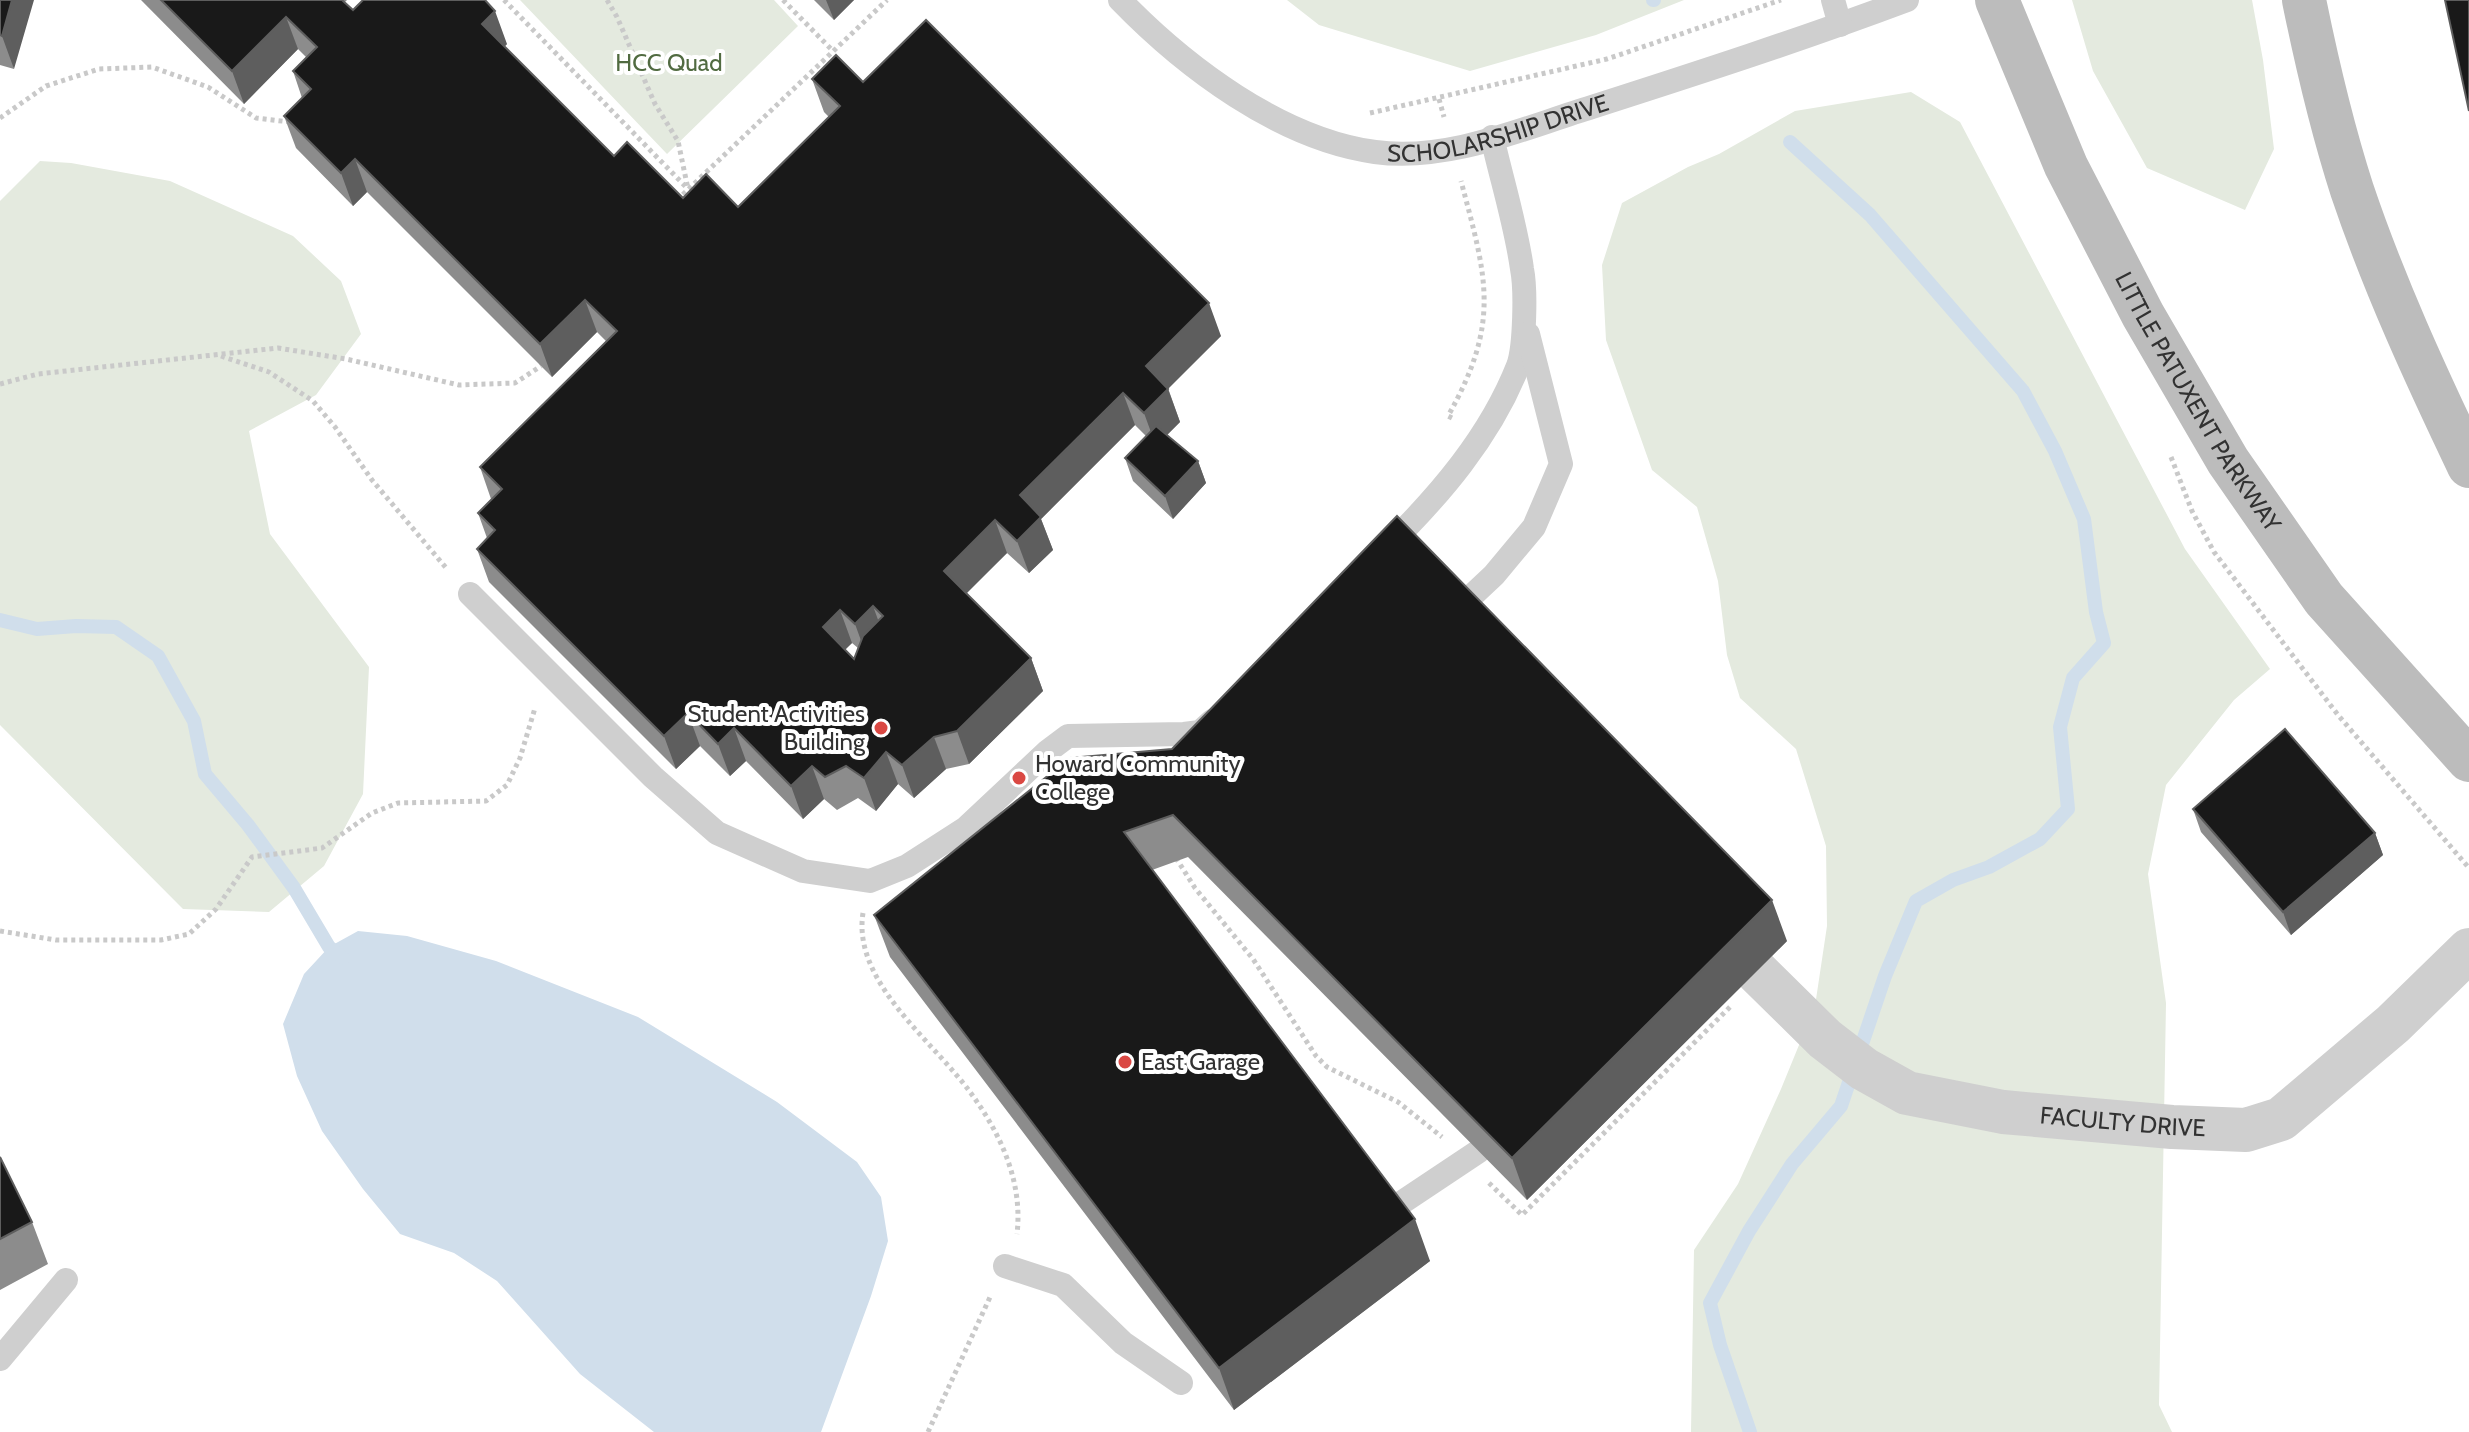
<svg xmlns="http://www.w3.org/2000/svg" width="2469" height="1432" viewBox="0 0 2469 1432" font-family="Cabin,sans-serif">
<style>
.green{fill:#e4eadf}
.water{fill:#d0deeb}
.lines{fill:none;stroke-linecap:round;stroke-linejoin:round}
.stream{stroke:#d0deeb;stroke-width:14}
.path{stroke:#c9c9c9;stroke-width:5;stroke-dasharray:4 4;stroke-linecap:butt}
.lane{stroke:#cfcfcf;stroke-width:24}
.street{stroke:#cfcfcf;stroke-width:44}
.secondary{stroke:#bcbcbc;stroke-width:44}
.wall{fill:#8c8c8c;fill-rule:evenodd}
.shaded-wall{fill:#5e5e5e}
.building{fill:#191919;stroke:#5e5e5e;stroke-width:2;fill-rule:evenodd}
.poi-dot{fill:#da4843;stroke:#fff;stroke-width:3}
.labels{text-anchor:middle;stroke-width:8;stroke-linejoin:round;paint-order:stroke}
.park-label{font-size:24px;fill:#516b41;stroke:#fff}
.street-label{font-size:24px;fill:#323232;stroke:#fff}
.poi-label{font-size:24px;fill:#323232;stroke:#fff;text-anchor:start}
</style>
<rect width="100%" height="100%" fill="#fff"/>
<path class="green" d="M520,0h254l24,26 -131,128z
M1287,0h397l-88,35 -126,36 -151,-46z
M2072,0h180l11,60 11,89 -29,61 -98,-42 -54,-97z
M1911,92l49,30 225,427 85,120 -36,31 -68,85 -18,89 18,129 -7,402 13,27h-481l3,-182 44,-66 43,-95 34,-83 12,-80 -1,-80 -30,-97 -56,-51 -13,-43 -9,-74 -21,-74 -45,-37 -46,-130 -4,-75 20,-62 66,-36 31,-13 76,-43z
M40,161l31,2 99,18 123,55 48,45 20,53 -45,61 -67,36 21,103 99,133 -6,127 -39,72 -55,46 -86,-3 -183,-184v-524z"/>
<path class="water" d="M358,931l49,5 89,25 142,56 139,85 80,60 24,35 7,44 -17,55 -50,136h-167l-74,-58 -83,-93 -43,-28 -54,-19 -37,-45 -41,-58 -25,-55 -14,-52 21,-50 25,-27z"/>
<g class="lines">
<path class="stream" d="M1653,0h1
M0,620l37,9 39,-3 40,1 42,29 36,65 11,53 43,51 46,63 35,59 14,11
M1750,1432l-30,-87 -10,-42 39,-72 43,-67 49,-58 44,-130 31,-75 37,-21 36,-13 51,-28 28,-30 -8,-82 13,-49 31,-35 -8,-31 -12,-93 -29,-68 -32,-60 -153,-176 -80,-73"/>
<path class="path" d="M504,0l184,189
M607,0l10,17 38,87 23,37 10,48
M783,0l50,51
M1439,99l5,18
M1370,113l237,-54 174,-59
M0,118l46,-32 53,-17 53,-2 56,20 48,31 34,4
M677,200l210,-200
M221,356l48,16 44,29 22,26 37,53 75,89
M0,384l38,-10 240,-26 68,11 113,26 56,-2 26,-17
M1452,418l-4,-2c53,-94 39,-137 13,-235
M2171,457l21,54 22,41 124,163 131,153
M1176,858l19,30 58,71 63,97 11,11 71,35 44,35
M863,913c-11,69 70,128 107,179 31,42 53,90 47,142
M0,931l56,9h105l28,-6 27,-25 36,-52 70,-9 50,-35 26,-10 88,-2 21,-16 13,-27 15,-50
M1489,1183l33,32 210,-210
M928,1432l63,-137"/>
<g class="lane">
<path id="s1" d="M1120,0c65,67 160,139 255,152 74,10 148,-24 217,-45 106,-34 211,-68 315,-107"/>
<path d="M1833,0l7,25"/>
<path d="M1386,548c53,-52 104,-111 132,-182 7,-19 8,-77 4,-97 -6,-44 -20,-88 -30,-132"/>
<path d="M470,594l183,183 64,56 86,38 67,10 37,-15 59,-38 82,-77 20,-15 116,-2 16,-2 12,-11"/>
<path d="M1461,606l33,-31 40,-48 27,-63 -33,-130"/>
<path d="M1392,1209l87,-58"/>
<path d="M1005,1266l58,19 60,58 58,40"/>
<path d="M0,1359l66,-79"/>
</g>
<path class="street" id="s2" d="M1757,972l68,67 39,30 43,24 96,19 169,15 74,3 35,-11 112,-95 76,-74"/>
<g class="secondary">
<path id="s3" d="M1997,0l69,166 77,149 85,146 96,138 145,161"/>
<path d="M2304,0c13,64 28,128 48,190 32,95 74,186 117,276"/>
</g>
</g>
<path class="wall" d="M0,0l14,69 -14,-4z
M141,0h206l-2,2 8,8 154,34 -3,3 110,109 69,42 55,9 91,-90 -5,-5 -12,-33 51,3 358,254 -53,52 12,34 -13,13 31,26 8,22 -33,36 -40,-38 -8,-23 21,-22 -11,-11 -94,94 12,31 -24,23 -22,-20 -41,40 65,65 12,33 -74,73 -23,5 -32,29 -16,-14 -22,27 -18,-13 -21,12 -13,-11 -21,20 -57,-58 -16,15 -30,-30 -24,23 -187,-187 -12,-33 10,-11 -9,-25 13,-14 -11,-32 126,-126 -9,-9 -45,45 -185,-185 -14,14 -57,-58 -12,-32 18,-18 -9,-27 13,-14 -8,-8 -54,55zM852,643l6,5 -4,11 -9,-10z
M814,0h40l-20,20z
M1070,758l717,183 -260,259 -339,-343 -36,13 278,391 -196,149 -344,-453 -16,-42z
M2193,809l182,24 8,22 -92,80 -90,-103z
M0,1157l32,65 16,42 -48,26z"/>
<path class="shaded-wall" d="M12,0h22l-20,69 -12,-33z
M826,0h28l-20,20z
M495,11l12,33 -13,13 -12,-33z
M286,17l12,32 -54,55 -12,-33z
M355,159l12,33 -14,14 -12,-33z
M585,300l12,32 -45,45 -12,-33z
M1209,303l12,33 -63,63 -12,-33z
M1168,389l12,33 -24,24 -12,-33z
M1123,393l12,32 -94,94 12,31 -24,23 -12,-32 3,-46z
M1198,461l8,22 -33,36 -8,-23z
M995,520l12,33 -51,51 -12,-33z
M873,606l12,33 -18,18 -12,-33z
M840,610l12,33 -17,17 -12,-33z
M1031,658l12,33 -74,73 -12,-33z
M688,713l12,33 -24,23 -12,-33z
M734,728l12,33 -16,15 -12,-32z
M934,737l12,32 -32,29 -12,-33z
M886,752l12,32 -22,27 -12,-33z
M812,766l12,33 -21,20 -12,-33z
M2375,833l8,22 -92,80 -8,-23z
M1772,900l15,41 -260,259 -15,-42z
M1415,1219l15,42 -196,149 -15,-42z"/>
<path class="building" d="M0,0h12l-10,36 -2,-1z
M161,0h181l11,10 10,-10h122l10,11 -13,13 132,132 13,-14 56,56 23,-24 32,33 102,-101 -28,-27 24,-24 27,27 63,-62 283,283 -63,63 22,23 -24,24 -21,-20 -103,102 21,22 -24,24 -22,-21 -51,51 87,87 -74,73 -23,6 -32,28 -16,-13 -22,26 -18,-12 -21,11 -13,-11 -21,20 -57,-58 -16,16 -30,-31 -24,23 -187,-187 18,-19 -17,-17 24,-24 -22,-22 137,-136 -32,-31 -45,44 -185,-185 -14,14 -57,-57 27,-27 -18,-18 24,-24 -31,-30 -54,54zM873,606l10,10 -20,20 -9,23 -31,-32 17,-17 15,14z
M2445,0h24v111z
M1156,426l42,35 -33,35 -40,-38z
M1397,516l375,384 -260,258 -339,-343 -49,17 291,387 -196,149 -345,-453 196,-157 102,-9z
M2285,729l90,104 -92,79 -90,-103z
M0,1157l32,65 -32,17z"/>
<g class="poi-dot">
<circle cx="881" cy="728" r="8"/>
<circle cx="1019" cy="778" r="8"/>
<circle cx="1125" cy="1062" r="8"/>
</g>
<g class="labels">
<g class="park-label">
<text x="669" y="71">HCC Quad</text>
</g>
<g class="street-label">
<text dy="8" stroke="none"><textPath href="#s1" startOffset="428">SCHOLARSHIP DRIVE</textPath></text>
<text dy="8" stroke="none"><textPath href="#s3" startOffset="450">LITTLE PATUXENT PARKWAY</textPath></text>
<text dy="8" stroke="none"><textPath href="#s2" startOffset="412">FACULTY DRIVE</textPath></text>
</g>
<g class="poi-label">
<text x="865" y="722" text-anchor="end">Student Activities<tspan x="865" dy="28">Building</tspan></text>
<text x="1035" y="772">Howard Community<tspan x="1035" dy="28">College</tspan></text>
<text x="1141" y="1070">East Garage</text>
</g>
</g>
</svg>
